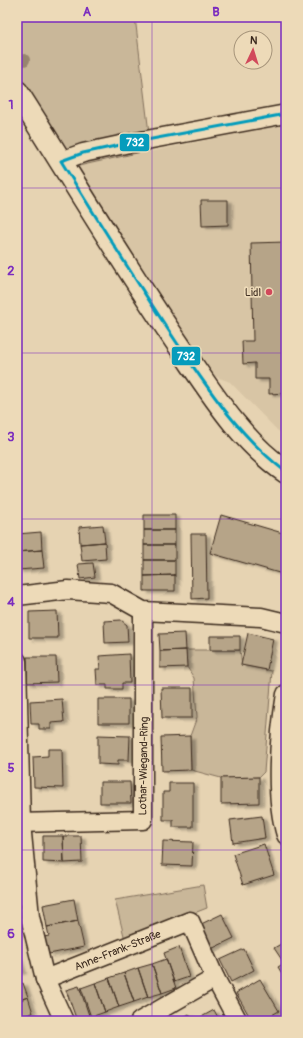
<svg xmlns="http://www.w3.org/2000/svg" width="303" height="1038" viewBox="0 0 303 1038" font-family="Pangolin,sans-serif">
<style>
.built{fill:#d8c5a5}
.green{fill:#c9b799;stroke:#82705c}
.building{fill:#b6a488;stroke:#3b2a1e;filter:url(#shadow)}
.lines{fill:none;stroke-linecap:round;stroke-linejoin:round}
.minor-casing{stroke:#3b2a1e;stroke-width:21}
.tertiary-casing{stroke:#3b2a1e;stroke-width:25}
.minor{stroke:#eddab8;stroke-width:18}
.tertiary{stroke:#eddab8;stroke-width:22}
.bus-1-casing{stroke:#eddab8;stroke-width:6}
.bus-1{stroke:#069cbc;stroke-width:3}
.tree{fill:#97856e}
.grid{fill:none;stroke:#7b2cbf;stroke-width:1;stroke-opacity:0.55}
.poi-dot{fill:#d1495b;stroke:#eddab8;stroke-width:1.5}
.labels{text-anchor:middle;stroke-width:3.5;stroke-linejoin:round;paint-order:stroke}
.poi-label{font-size:11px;fill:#3b2a1e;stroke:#eddab8;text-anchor:end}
.street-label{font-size:11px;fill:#3b2a1e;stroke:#eddab8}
.line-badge{stroke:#eddab8;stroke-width:1.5}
.badge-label{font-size:11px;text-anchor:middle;font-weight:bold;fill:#fff}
.neatline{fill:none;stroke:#7b2cbf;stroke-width:1.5}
.grid-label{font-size:13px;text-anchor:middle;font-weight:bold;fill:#7b2cbf}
</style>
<defs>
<filter id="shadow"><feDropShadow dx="4.5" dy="2.5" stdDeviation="1" flood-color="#0004"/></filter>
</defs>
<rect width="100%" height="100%" fill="#e6d3b2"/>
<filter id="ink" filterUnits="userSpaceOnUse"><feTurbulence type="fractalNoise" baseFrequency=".025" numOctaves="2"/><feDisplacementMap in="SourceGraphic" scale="8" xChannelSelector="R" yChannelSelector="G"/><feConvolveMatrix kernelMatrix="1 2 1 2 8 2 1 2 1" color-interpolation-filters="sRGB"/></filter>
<g filter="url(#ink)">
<path class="built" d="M286,124v312l-9,-6 -47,-48 -24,-9 -132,-206z"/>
<path class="green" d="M17,17h118l16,133 -77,17 -51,-79 -6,-36z
M186,650h54l2,15 30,6 -8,101 -5,5 -38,1 -30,-8 -1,-34 7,-19 -3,-39 -7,-11z
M203,885l4,23 -82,32 -10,-40z"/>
<path class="building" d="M201,200h27v25l-26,1z
M286,242v151l-17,1v-15h-14v-16l-12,1 -1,-23h11l-2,-98z
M144,515h31v15h-31z
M221,515l65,19v41l-76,-22z
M103,525l2,17 -25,2 -1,-17z
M144,530h31v15h-31z
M41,532l1,18 -25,2v-18z
M191,534h15l1,64 -15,1z
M105,542l1,17 -24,2 -2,-17z
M144,545h31v15h-31z
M42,550l2,18 -26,2 -1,-18z
M144,560h31v15l-31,1z
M93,563l2,14 -15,2 -2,-15z
M175,575v16h-31v-15z
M57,611l1,27h-29v-26z
M121,620l6,5 1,17 -23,1 -1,-22z
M185,633l1,17 -26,1 -1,-17z
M248,633l25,6 -6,31 -26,-5z
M210,636h30v14h-30z
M186,650l1,17 -27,1v-17z
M129,654l1,29h-8v6h-15v-4h-10l-1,-16h4l-1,-13z
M27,657h29l1,25 -30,1z
M161,688h31v30h-30z
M62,699l2,23 -13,1v6h-12v-5h-8l-1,-23z
M98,699h31v24h-31z
M98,735l32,1 -1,24h-11v5l-20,-1z
M190,736l1,34 -29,1 -1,-34z
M48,749h14l1,39 -29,-1 -1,-30 15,-1z
M259,777v26l-38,1v-26z
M100,782h30l1,21h-31z
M169,783h24v44h-20v-7h-10v-28h6z
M262,816l3,22 -32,5 -3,-23z
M43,836h20l1,27 -21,-1z
M63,836h18l1,26 -18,1z
M163,841l30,1 -1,24 -30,-1z
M264,844l10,31 -31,10 -10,-31z
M74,899l4,22 -31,6 -4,-22z
M222,914l12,24 -25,12 -12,-24z
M78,921l6,26 -35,7 -5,-17 5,-1 -2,-9z
M286,941v21l-2,1 -10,-15z
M179,947l10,30 -15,5 -10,-29z
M244,949l10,21 -23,12 -11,-22z
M17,955l5,16 -5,1z
M166,959l10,29 -14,5 -10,-29z
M286,962v18l-8,-13z
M152,964l10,29 -14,4 -10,-29z
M138,968l10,29 -14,5 -10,-29z
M124,973l10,29 -15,5 -10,-29z
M109,978l10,29 -14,5 -10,-29z
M260,979l19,32 -18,10h-9l-16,-28z
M23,983l5,14 -11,4v-16z
M95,983l10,29 -14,5 -10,-29z
M79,986l12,35h-14l-11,-31z
M28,997l5,16 -16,5v-17z
M214,1010l6,11h-23l-1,-1z
M189,1014l4,7h-16z"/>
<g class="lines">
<defs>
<g id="minor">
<path d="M61,161l22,-8 42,-9 161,-30"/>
<path d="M17,596l51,-6 43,3 32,18 118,6 25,6"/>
<path d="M17,661l4,162 9,94 15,62 19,42"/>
<path d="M286,694c-7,42 -12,101 0,141"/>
<path d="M17,823l126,-3v-209"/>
<path id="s1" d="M45,979l145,-58 25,57 23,43"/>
<path d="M140,1021l75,-43"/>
</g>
<path id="tertiary" d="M17,92c55,86 107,174 165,258 30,44 59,91 104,122"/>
</defs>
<use href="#minor" class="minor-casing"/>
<use href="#tertiary" class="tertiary-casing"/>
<use href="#minor" class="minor"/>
<use href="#tertiary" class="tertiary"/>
<defs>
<path id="bus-1" d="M286,114l-161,30 -42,9 -22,8c38,61 76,122 116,182 32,47 63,94 109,129"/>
</defs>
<use href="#bus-1" class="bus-1-casing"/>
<use href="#bus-1" class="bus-1"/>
</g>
<circle class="tree" cx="24" cy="60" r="6"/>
</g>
<path class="grid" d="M152,17v1004M17,188h269M17,353h269M17,519h269M17,685h269M17,850h269"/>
<circle class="poi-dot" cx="269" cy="292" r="4"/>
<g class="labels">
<g class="poi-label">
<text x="261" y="296">Lidl</text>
</g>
<g class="street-label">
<text transform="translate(143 766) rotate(-89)" y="4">Lothar-Wiegand-Ring</text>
<text dy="4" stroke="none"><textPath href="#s1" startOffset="78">Anne-Frank-Straße</textPath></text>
</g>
</g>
<g class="line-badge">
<rect x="119" y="133" width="31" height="19" rx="4" fill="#069cbc"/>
<rect x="171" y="346" width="30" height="20" rx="4" fill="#069cbc"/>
</g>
<g class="badge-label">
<text x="135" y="146">732</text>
<text x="186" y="360">732</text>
</g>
<rect width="303" height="1038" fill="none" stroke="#eddab8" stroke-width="44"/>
<g transform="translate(253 50) rotate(4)"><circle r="19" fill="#eddab8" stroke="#a6947a"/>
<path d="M0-3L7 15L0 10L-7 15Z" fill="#d1495b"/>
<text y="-6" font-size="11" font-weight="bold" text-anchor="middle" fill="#3b2a1e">N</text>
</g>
<rect x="22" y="22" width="259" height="994" class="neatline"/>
<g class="grid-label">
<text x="87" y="16">A</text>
<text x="216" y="16">B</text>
<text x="11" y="109">1</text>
<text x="11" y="275">2</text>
<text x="11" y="441">3</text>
<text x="11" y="606">4</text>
<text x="11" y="772">5</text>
<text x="11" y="938">6</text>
</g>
</svg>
